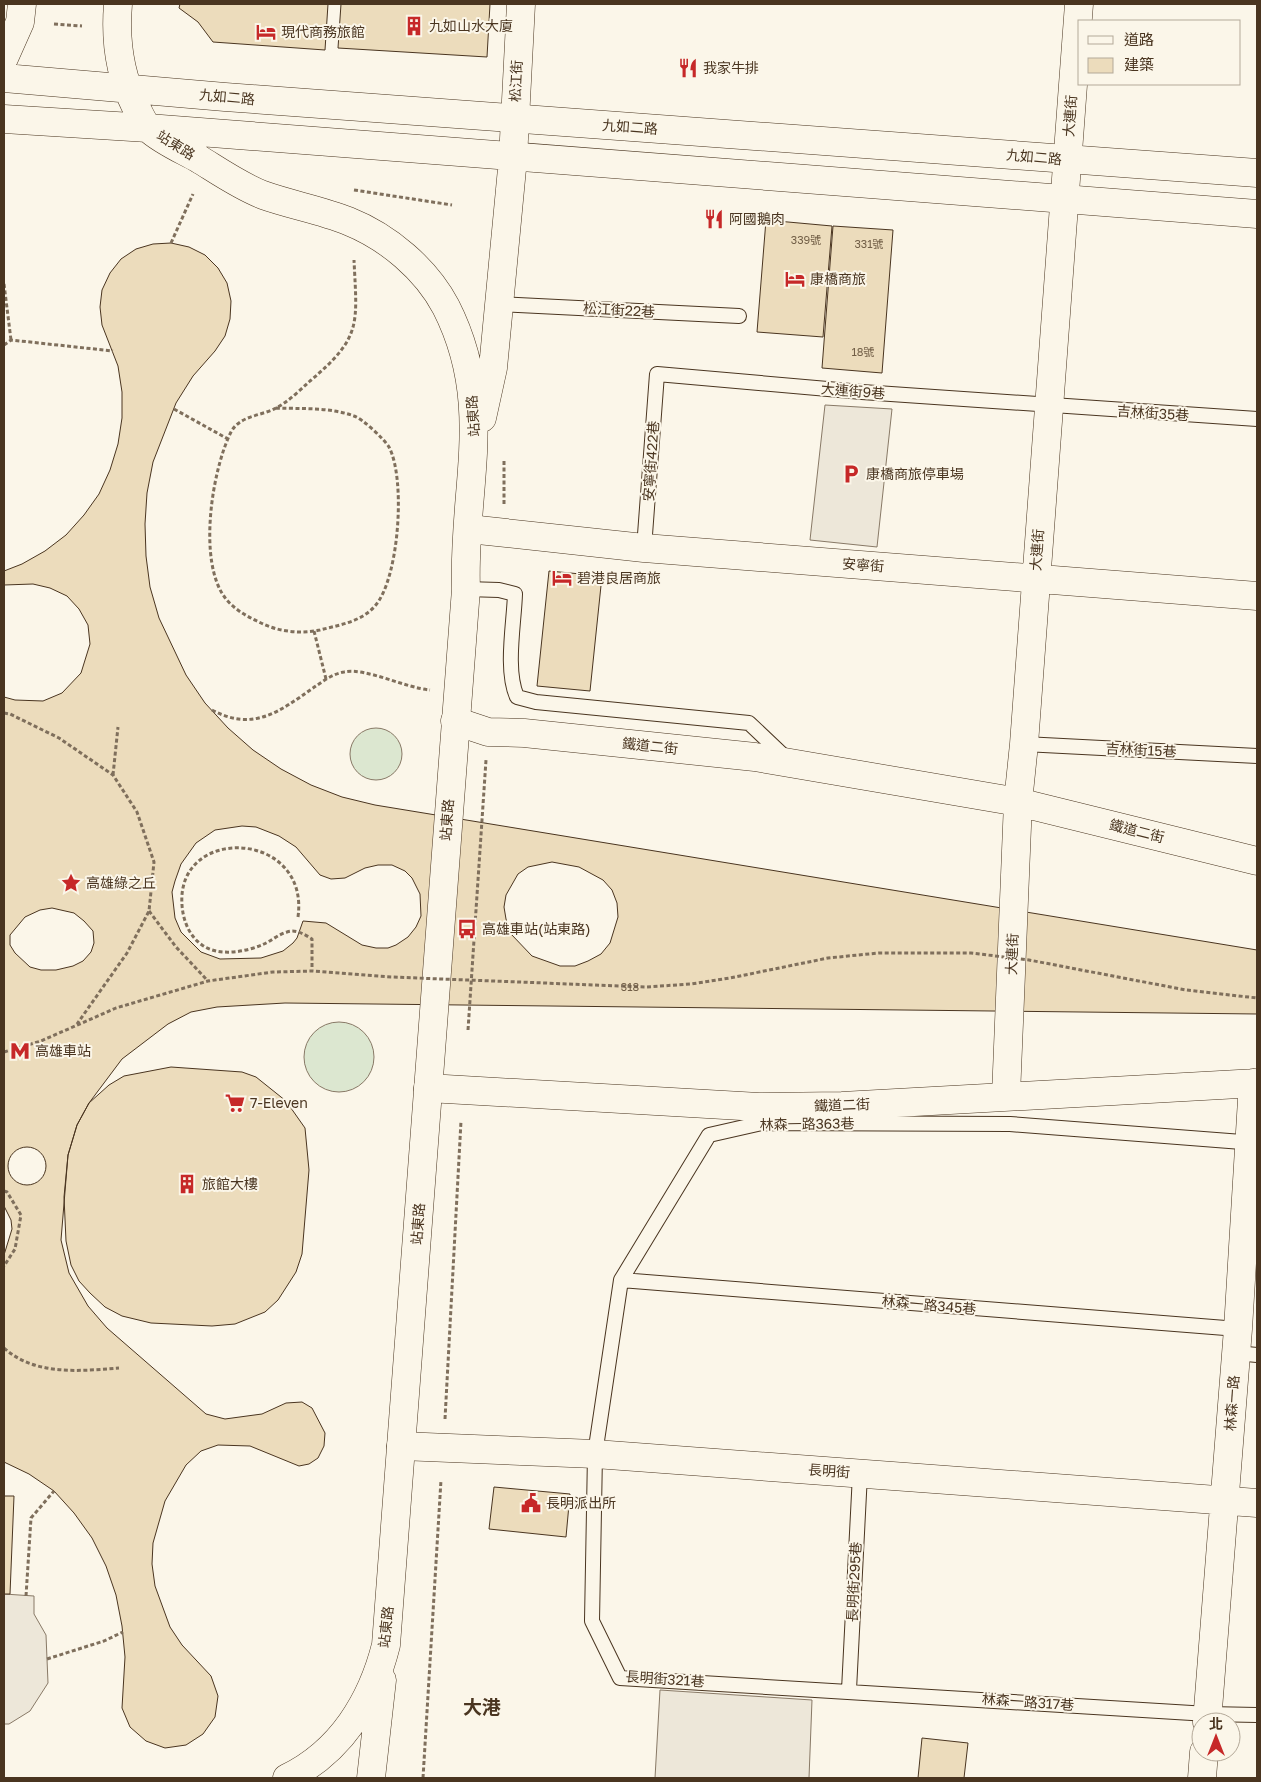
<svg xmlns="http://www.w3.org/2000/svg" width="1261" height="1782" viewBox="0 0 1261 1782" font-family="'Golos Text','Noto Sans TC',sans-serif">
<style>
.green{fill:#dce7d0;stroke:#887966}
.parking{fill:#ede7d9;stroke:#887966}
.building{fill:#ecdcbc;stroke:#4a3520;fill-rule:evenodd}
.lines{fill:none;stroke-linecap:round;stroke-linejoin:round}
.lane-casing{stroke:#4a3520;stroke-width:16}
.street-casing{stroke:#4a3520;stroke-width:29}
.secondary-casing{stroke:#4a3520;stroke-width:29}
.path{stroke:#7f6f5c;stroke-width:3;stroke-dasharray:4 2.5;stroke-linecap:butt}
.lane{stroke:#fbf6e9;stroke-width:14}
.street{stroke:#fbf6e9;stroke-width:28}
.secondary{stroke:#fbf6e9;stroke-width:28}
.path-bridge{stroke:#7f6f5c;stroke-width:3;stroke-dasharray:4 2.5;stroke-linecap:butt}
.labels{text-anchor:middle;stroke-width:4;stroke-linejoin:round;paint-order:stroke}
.number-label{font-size:11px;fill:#725f47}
.poi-label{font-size:14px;fill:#4a3520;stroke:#fbf6e9;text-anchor:start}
.street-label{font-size:14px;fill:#4a3520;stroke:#fbf6e9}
.district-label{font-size:19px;font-weight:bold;fill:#4a3520;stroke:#fbf6e9}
</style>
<rect width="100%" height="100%" fill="#fbf6e9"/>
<path class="green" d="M350 754a26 26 0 1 1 52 0a26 26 0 1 1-52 0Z
M304 1057a35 35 0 1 1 70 0a35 35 0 1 1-70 0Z"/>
<path class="parking" d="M825,405l67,4 -15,138 -67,-7z
M4,1594l30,2v18l12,21 2,48 -18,28 -21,13h-5z
M660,1690l152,10 -3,78h-154z"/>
<path class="building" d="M180,4h148l-3,46 -112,-8 -15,-20 -19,-14z
M341,4h149l-3,53 -149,-9z
M766,220l66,6 -9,111 -66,-5z
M833,226l60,4 -11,143 -60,-5z
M171,243l18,4 16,8 13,13 9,15 4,18 -1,18 -5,17 -10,15 -22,25 -17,27 -23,59 -6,31 -2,31 1,32 4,31 9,31 27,57 19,28 23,25 25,22 28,19 30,16 31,12 33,8 882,145v64l-972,-11 -68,4 -26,5 -23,12 -46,35 -33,44 -12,22 -9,30 -7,85 8,33 19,33 19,22 99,86 19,5 22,-3 15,-2 24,-11 16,-1 10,6 13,25 -1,13 -6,12 -9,6 -10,2 -49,-20 -32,-1 -17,6 -15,14 -21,36 -12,42 -1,21 3,22 15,41 12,18 29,31 7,20 -3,21 -12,17 -17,11 -21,3 -19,-7 -16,-14 -8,-19 3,-51 -3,-31 -6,-31 -10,-29 -14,-28 -18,-25 -20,-22 -25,-17 -25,-12v-207l8,-26 -1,-9 -7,-14v-509l11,3 28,1 19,-8 19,-20 9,-29 -2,-19 -9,-16 -12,-13 -17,-8 -17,-4 -29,1v-14l18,-7 23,-13 21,-16 18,-20 15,-21 11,-24 8,-26 4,-26v-26l-4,-26 -16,-41 -2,-18 2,-17 8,-17 11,-14 15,-10 17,-5zM242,826l14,1 23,9 17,11 24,28 11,4 14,-1 20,-10 13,-3h14l13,6 7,7 8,16 1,22 -5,11 -8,10 -12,8 -8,3h-12l-14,-3 -36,-22 -23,-2 -6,17 -4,5 -10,8 -22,7 -41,1 -19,-7 -20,-20 -6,-14 -3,-26 3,-11 6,-17 15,-21 19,-13zM552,862l27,5 24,13 9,10 5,13 1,14 -8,26 -9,11 -13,7 -13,5h-15l-28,-10 -21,-22 -5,-15 -2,-12 2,-12 12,-21 10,-7zM52,908l22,5 10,8 9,10 1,12 -3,9 -8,9 -10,5 -17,4h-15l-11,-3 -15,-14 -5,-8v-10l15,-18 15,-7z
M549,571l53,5 -12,115 -53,-5z
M171,1067l71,5 14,5 30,24 19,27 4,42 -7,84 -6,18 -18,28 -13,12 -30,12 -23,2 -61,-3 -29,-7 -17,-9 -15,-14 -11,-12 -8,-16 -5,-24 -2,-44 4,-42 9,-30 12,-22 20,-18 15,-9z
M8 1166a19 19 0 1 1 38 0a19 19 0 1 1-38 0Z
M494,1487l76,7 -4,43 -77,-8z
M4,1496h10l-4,98h-6z
M922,1738l46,5 -4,35h-46z"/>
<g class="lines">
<defs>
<path id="lane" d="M499,304l240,12
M644,548l13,-174 205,18 395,27
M466,589l33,1 16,4c-1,30 -10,76 2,103l19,5 213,21 38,36
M1024,744l233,12
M1255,1143l-245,-19 -248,-1 -53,12 -88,145 -26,174 -3,167 28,57 588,36 49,1
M621,1280l617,49
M1236,1353l21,2
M849,1690l11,-216"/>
<path id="street" d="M513,158l8,-154
M469,529l175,19 613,48
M455,721l33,11 36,1 231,24 263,45 239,59
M428,1088l331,19 83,-1 415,-23
M1006,1096l12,-294 6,-58 55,-740
M401,1446l194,8 662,49
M1207,1722l31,-393 15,-246
M1202,1778l2,-26"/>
<path id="secondary" d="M118,4c-3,36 1,69 17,101 4,8 8,18 14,24 13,12 34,21 50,30 21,13 41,27 64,36 28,10 58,15 85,26 40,16 78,48 98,86 50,98 16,182 20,282l-80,1056c-14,56 -45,107 -99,133
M4,58l16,-36 2,-18
M4,78l221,19 1032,76
M4,119l144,9 1109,86
M482,418l11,-50 20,-210
M371,1778l11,-98"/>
</defs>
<use href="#lane" class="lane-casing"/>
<use href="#street" class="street-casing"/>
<use href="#secondary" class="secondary-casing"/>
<path class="path" d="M54,24l28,2
M354,190l98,15
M171,243l22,-49
M4,284l7,56
M4,345l7,-5 102,11
M276,408c25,1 54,-1 78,8 9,3 30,23 35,31 17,32 10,132 -14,159 -14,16 -36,19 -55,24 -19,4 -41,2 -59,-7 -13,-6 -26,-13 -35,-24 -29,-36 -14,-129 5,-167 9,-17 31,-16 45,-24 12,-6 24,-18 34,-27 52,-44 47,-56 44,-121
M174,409l54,30
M504,504v-44
M314,631l12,48
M212,710c41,22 67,2 101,-22 9,-6 19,-14 31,-16 20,-5 62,16 86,18
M113,775l5,-48
M149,911l27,36 32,34
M468,1030l18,-270
M4,1348c31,28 76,23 115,20
M445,1419l16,-298
M26,1596l5,-78 23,-27
M47,1659l57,-18 19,-9
M423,1778l18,-298"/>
<use href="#lane" class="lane"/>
<use href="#street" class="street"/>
<use href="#secondary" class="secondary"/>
<path class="path-bridge" d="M4,713l6,1 49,24 54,37 24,37 17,50 -5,49 -22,42 -50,71
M298,917c12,-87 -122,-93 -116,-12 1,15 7,31 20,40 17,12 44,7 62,-1 7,-3 15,-10 23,-12 9,-3 17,2 25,7v32
M4,1052l37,-11 75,-33 92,-27 65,-9 39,-1 79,6 255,10 45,-3 39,-6 98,-20 51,-5h92l58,7 157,30 71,8
M4,1191l3,1 14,23 -6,34 -11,17"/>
</g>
<defs>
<symbol id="building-bare" viewBox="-9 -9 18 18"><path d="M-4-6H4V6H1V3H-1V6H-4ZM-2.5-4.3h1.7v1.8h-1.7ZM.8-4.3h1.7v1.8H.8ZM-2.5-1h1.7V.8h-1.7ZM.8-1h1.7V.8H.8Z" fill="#c62828" stroke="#fbf6e9" stroke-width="2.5" paint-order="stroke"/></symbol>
<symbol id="hotel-bare" viewBox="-9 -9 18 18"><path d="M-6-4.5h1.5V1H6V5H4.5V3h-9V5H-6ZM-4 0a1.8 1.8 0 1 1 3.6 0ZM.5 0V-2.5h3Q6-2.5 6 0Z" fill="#c62828" stroke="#fbf6e9" stroke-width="2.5" paint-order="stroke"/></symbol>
<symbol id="restaurant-bare" viewBox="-9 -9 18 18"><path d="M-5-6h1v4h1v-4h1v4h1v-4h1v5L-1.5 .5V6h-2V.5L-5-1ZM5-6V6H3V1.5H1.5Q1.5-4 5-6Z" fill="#c62828" stroke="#fbf6e9" stroke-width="2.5" paint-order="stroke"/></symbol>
<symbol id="parking-bare" viewBox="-9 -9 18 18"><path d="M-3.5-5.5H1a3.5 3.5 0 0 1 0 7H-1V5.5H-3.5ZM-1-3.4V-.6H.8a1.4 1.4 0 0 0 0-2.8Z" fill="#c62828" stroke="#fbf6e9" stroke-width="2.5" paint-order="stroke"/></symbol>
<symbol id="sight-bare" viewBox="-9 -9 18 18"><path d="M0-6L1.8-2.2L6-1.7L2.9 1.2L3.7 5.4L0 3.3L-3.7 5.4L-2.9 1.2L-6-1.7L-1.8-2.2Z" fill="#c62828" stroke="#fbf6e9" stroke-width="2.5" paint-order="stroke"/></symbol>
<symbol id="bus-bare" viewBox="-9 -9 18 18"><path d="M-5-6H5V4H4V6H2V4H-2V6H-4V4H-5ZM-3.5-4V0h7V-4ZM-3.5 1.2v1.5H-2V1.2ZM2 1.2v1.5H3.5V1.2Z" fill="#c62828" stroke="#fbf6e9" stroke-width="2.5" paint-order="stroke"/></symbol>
<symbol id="metro-bare" viewBox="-9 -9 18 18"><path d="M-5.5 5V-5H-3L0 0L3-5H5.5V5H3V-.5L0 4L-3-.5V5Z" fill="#c62828" stroke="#fbf6e9" stroke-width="2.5" paint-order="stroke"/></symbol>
<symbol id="supermarket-bare" viewBox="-9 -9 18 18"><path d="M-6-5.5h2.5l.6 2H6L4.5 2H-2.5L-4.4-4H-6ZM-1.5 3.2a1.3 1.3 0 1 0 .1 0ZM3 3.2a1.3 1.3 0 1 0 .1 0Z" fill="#c62828" stroke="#fbf6e9" stroke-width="2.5" paint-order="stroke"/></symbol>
<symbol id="civic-bare" viewBox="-9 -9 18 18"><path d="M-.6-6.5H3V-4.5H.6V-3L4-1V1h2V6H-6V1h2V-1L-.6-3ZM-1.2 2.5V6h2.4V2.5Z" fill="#c62828" stroke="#fbf6e9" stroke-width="2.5" paint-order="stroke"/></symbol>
</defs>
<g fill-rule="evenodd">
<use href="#building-bare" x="400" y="12" width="28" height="28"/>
<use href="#hotel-bare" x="252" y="18" width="28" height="28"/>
<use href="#restaurant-bare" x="674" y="54" width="28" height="28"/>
<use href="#restaurant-bare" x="700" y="205" width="28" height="28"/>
<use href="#hotel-bare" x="781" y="265" width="28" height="28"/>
<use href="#parking-bare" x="837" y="460" width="28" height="28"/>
<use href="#hotel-bare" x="548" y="564" width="28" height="28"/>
<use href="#sight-bare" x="57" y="869" width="28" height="28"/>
<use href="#bus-bare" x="453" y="915" width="28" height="28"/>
<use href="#metro-bare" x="6" y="1037" width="28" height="28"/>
<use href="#supermarket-bare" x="221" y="1089" width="28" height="28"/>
<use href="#building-bare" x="173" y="1170" width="28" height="28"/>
<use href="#civic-bare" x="517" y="1489" width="28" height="28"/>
</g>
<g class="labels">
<g class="number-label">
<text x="806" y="244">339號</text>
<text x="869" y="248">331號</text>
<text x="863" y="356">18號</text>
<text x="630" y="991">318</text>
</g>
<g class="poi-label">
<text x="429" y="31">九如山水大廈</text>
<text x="281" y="37">現代商務旅館</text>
<text x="703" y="73">我家牛排</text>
<text x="729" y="224">阿國鵝肉</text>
<text x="810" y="284">康橋商旅</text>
<text x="866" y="479">康橋商旅停車場</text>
<text x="577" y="583">碧港良居商旅</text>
<text x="86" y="888">高雄綠之丘</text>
<text x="482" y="934">高雄車站(站東路)</text>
<text x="35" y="1056">高雄車站</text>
<text x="250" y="1108">7-Eleven</text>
<text x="202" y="1189">旅館大樓</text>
<text x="546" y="1508">長明派出所</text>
</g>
<g class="street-label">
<text transform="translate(516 81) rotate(-87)" y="5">松江街</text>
<text transform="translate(227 97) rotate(5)" y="5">九如二路</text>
<text transform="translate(1070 116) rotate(-86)" y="5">大連街</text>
<text transform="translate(630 127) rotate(4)" y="5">九如二路</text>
<text transform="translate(176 145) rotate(32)" y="5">站東路</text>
<text transform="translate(1034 157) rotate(5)" y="5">九如二路</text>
<text transform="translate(619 310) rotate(3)" y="5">松江街22巷</text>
<text transform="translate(853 391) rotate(5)" y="5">大連街9巷</text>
<text transform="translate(1153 413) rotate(4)" y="5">吉林街35巷</text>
<text transform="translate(473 416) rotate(-94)" y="5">站東路</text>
<text transform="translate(651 461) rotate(-86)" y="5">安寧街422巷</text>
<text transform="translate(1037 550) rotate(-86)" y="5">大連街</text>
<text transform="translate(863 565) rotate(4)" y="5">安寧街</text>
<text transform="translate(650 746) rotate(6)" y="5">鐵道二街</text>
<text transform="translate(1141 750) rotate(3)" y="5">吉林街15巷</text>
<text transform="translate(447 820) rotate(-86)" y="5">站東路</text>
<text transform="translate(1137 831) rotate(14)" y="5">鐵道二街</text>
<text transform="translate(1012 954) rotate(-88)" y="5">大連街</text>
<text transform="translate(842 1105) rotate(-2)" y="5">鐵道二街</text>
<text transform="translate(807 1124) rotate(-1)" y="5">林森一路363巷</text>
<text transform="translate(418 1224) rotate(-86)" y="5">站東路</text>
<text transform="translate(929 1305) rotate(5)" y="5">林森一路345巷</text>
<text transform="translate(1232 1403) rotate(-86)" y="5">林森一路</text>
<text transform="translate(829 1471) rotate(4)" y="5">長明街</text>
<text transform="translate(854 1582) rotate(-87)" y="5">長明街295巷</text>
<text transform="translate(386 1627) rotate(-84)" y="5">站東路</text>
<text transform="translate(665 1679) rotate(4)" y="5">長明街321巷</text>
<text transform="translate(1028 1702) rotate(4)" y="5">林森一路317巷</text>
</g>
<g class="district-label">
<text x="482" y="1714">大港</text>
</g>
</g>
<rect width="1261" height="1782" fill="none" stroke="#4a3520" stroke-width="10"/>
<rect x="1078" y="20" width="162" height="65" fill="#fbf6e9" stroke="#b4a999"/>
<rect x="1088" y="36" width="25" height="8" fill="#fbf6e9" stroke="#b4a999"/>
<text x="1124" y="45" font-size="15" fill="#4a3520">道路</text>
<rect x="1088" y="58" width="25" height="15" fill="#ecdcbc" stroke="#b4a999"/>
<text x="1124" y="70" font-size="15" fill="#4a3520">建築</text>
<g transform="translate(1216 1737)"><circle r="24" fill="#fbf6e9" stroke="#b4a999"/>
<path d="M0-4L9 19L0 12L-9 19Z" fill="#c62828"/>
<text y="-8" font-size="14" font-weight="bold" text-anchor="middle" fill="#4a3520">北</text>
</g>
</svg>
